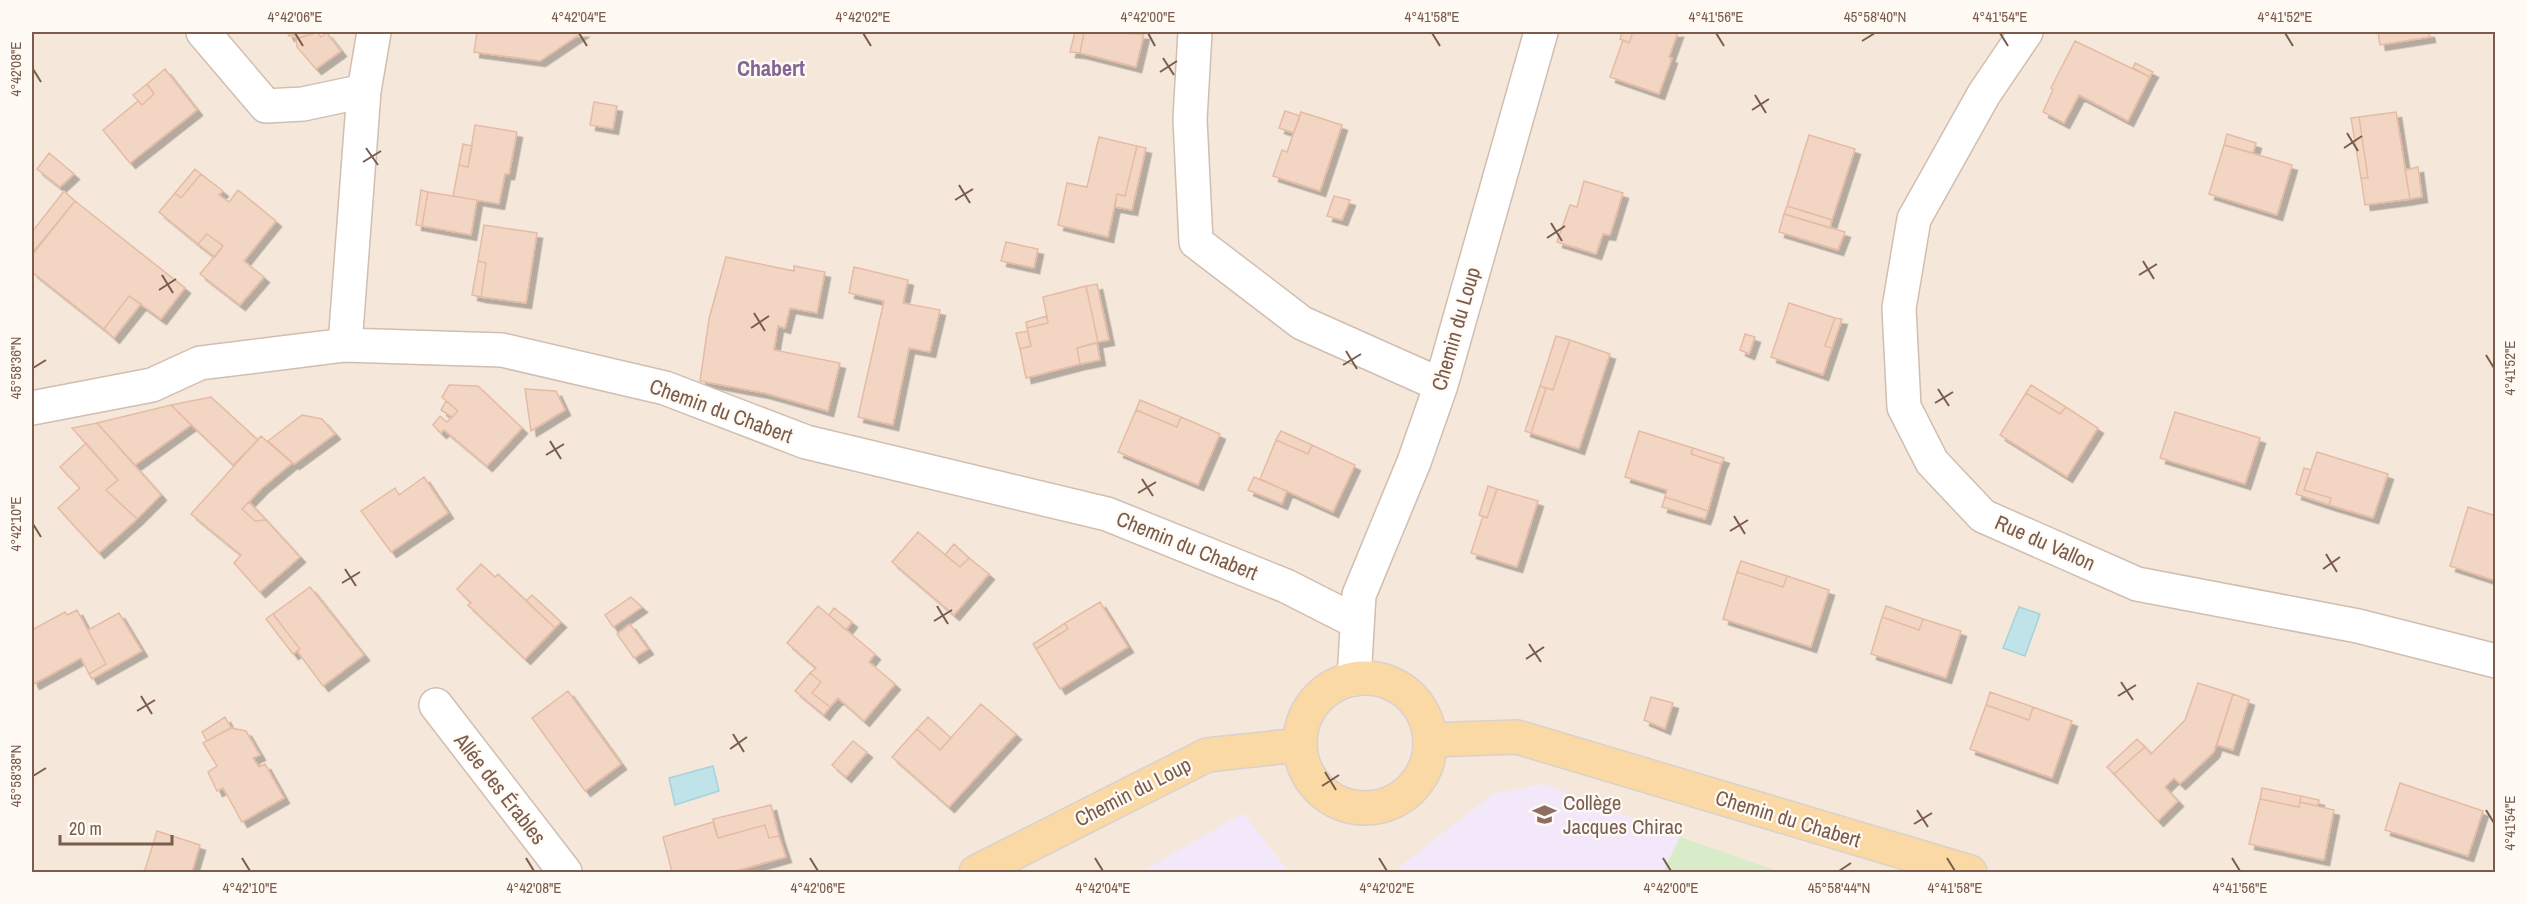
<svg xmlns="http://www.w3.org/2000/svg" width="2527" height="904" viewBox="0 0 2527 904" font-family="'Archivo Narrow',sans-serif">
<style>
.residential{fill:#f5e8da}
.education{fill:#f3e8fa}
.green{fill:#d8ecc9}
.water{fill:#bfe3e8;stroke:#a5d3da;stroke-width:1.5}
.building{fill:#f3d5c3;stroke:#e6bba3;stroke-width:1.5;filter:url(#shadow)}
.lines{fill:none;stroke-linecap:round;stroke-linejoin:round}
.minor-casing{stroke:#d1beb0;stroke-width:36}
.primary-casing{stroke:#dad1cd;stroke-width:36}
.minor{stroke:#fff;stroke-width:33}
.primary{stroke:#fbd9a5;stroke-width:33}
.ticks{fill:none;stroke:#7a5c4d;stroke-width:2}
.labels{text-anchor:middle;stroke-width:4.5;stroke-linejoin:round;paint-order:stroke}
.street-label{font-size:21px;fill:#7a5c4d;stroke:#fffaf3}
.education-label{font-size:21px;fill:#785e54;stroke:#fffaf3;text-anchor:start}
.neighbourhood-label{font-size:22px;font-weight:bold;fill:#846695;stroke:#fffaf3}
.neatline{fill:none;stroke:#7a5c4d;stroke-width:2}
.ticks-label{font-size:15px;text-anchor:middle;fill:#7a5c4d}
</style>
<defs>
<filter id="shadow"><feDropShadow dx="5.5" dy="5.5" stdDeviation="0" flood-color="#0004"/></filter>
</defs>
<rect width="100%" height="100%" fill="#fdf6ec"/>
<path class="residential" d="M32,32h2463v840h-2463z"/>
<path class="education" d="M1544,784l136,53 -17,35h-270l101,-79z
M1243,813l46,59h-148z"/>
<path class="green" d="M1680,837l100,35h-117z"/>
<path class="water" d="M2019,607l21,7 -15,42 -22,-8z
M713,766l6,25 -44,14 -6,-27z"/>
<path class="building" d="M287,32h31l-22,7 -2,-4 -5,1z
M318,32l3,5 6,-4 14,18 -25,18 -19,-22 -1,-8z
M477,32h106l-43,29 -66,-9z
M1075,32h9l-4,21 -10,-1z
M1084,32l60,2 -8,33 -56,-14z
M1622,32h11l-4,11 -9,-4z
M1633,32h45l-9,25 3,1 -13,36 -49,-17 13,-37 6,3z
M2378,32h51l1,5 -50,8z
M2075,41l75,36 -22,44 -49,-26 -15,28 -21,-11 10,-22 -2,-2z
M2135,63l18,9 -3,5 -17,-9z
M165,69l32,41 -67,53 -27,-33 35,-29 4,4 12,-11 -7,-10z
M147,84l7,10 -12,11 -9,-10z
M594,102l23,4 -4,23 -23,-4z
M1285,111l15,5 -6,17 -15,-5z
M1301,112l41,13 -22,66 -47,-15 9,-26 5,2z
M2396,112l14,87 -45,6 -4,-27h7l-9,-61z
M2359,117l9,61h-7l-10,-60z
M475,125l42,7 -8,42h-4l-6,30 -46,-8 6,-31 9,2z
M2227,134l29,9 -3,10 -29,-8z
M1809,135l46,14 -23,71 -45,-14z
M1099,137l38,9 -12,50 -8,-2 -9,43 -50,-12 9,-42 20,4z
M463,144l9,2 -4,21 -9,-2z
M2224,145l68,20 -15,50 -68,-21z
M1137,146l9,2 -14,62 -17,-3 2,-13 8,2z
M49,153l25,21 -14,13 -23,-18z
M2418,167l4,30 -12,2 -5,-29z
M195,169l6,5 -20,24 -6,-5z
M201,174l22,17 -4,4 10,7 9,-12 38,31 -32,40 20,16 -24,28 -40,-31 23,-28 -16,-12 -9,10 -39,-32 16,-19 6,5z
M1584,181l39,12 -13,42 -7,-1 -7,20 -39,-12 13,-37 7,2z
M421,190l7,2 -6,34 -6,-1z
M64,191l11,10 -41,50 -2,-2v-17z
M428,192l49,8 -6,35 -49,-9z
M1334,196l16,4 -8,20 -15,-4z
M75,201l110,87 -24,31 -32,-23 -25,33 -72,-57v-17z
M1787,206l45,14 -2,8 -46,-14z
M1784,214l61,18 -7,18 -59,-18z
M484,225l53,8 -11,70 -45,-6 5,-34 -8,-2z
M207,234l16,12 -8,11 -17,-13z
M1006,242l32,7 -4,19 -33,-7z
M726,257l68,14v-5l31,6 -8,41 -27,-5 -5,20 -7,-2 -4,24 66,13 -12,48 -64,-18 -64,-12 9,-62z
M478,261l8,2 -5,34 -9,-2z
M854,267l54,13 -5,23 37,7 -10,42 -21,-4 -16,77 -35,-8 26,-116 -35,-8z
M1097,284l12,56 -11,2 -12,-56z
M1086,286l12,56 -21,6 3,16 -54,14 -6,-29 11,-3 -4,-18 21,-5 -5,-26z
M129,296l12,8 -27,34 -10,-9z
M1789,303l46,15 -10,28 7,2 -9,27 -52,-18z
M1047,316l1,7 -21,5 -1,-6z
M1835,318l7,1 -10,29 -7,-2z
M1028,331l3,15 -11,3 -4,-16z
M1745,334l10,3 -6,17 -9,-4z
M1556,336l14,4 -17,50 -13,-4z
M1570,340l40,14 -31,95 -48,-16 15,-45 7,2z
M1097,343l3,17 -20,4 -3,-16z
M449,385l29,1 44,42 -35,38 -43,-36 -3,3 -8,-8 7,-9 7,6 11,-11 -16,-14z
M2031,385l35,22 -6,7 -34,-21z
M1540,386l6,2 -15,45 -6,-2z
M525,389l31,2 9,19 -34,21z
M2026,393l34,21 6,-7 32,21 -31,49 -67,-42z
M211,397l47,43 -25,25 -62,-60z
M1140,400l41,17 -4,10 -41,-17z
M446,401l12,10 -6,6 -11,-7z
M171,405l20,20 -56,40 -38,-42z
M1136,410l41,17 4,-10 39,17 -22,51 -80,-33z
M2175,412l85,26 -15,46 -85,-26z
M302,415l20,4 13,15 -41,30 -26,-23z
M97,423l64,72 -24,24 -31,-29 12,-10 -46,-52z
M1281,431l31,14 -4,9 -32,-14z
M1639,431l54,17 -2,6 30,10 -13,47 -43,-14 2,-7 -42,-13z
M261,436l31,27 -30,25 -20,21 13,12 11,-1 34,37 -40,35 -26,-29 7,-8 -50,-41z
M1276,440l32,14 4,-9 43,20 -22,47 -73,-33z
M86,443l32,37 -12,10 31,29 -38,34 -41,-45 22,-20 -20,-21z
M1693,448l31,10 -3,6 -30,-10z
M2317,452l71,22 -15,44 -44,-13 2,-7 -27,-8z
M2304,468l7,2 -7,20 27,8 -2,7 -33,-11z
M424,477l24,36 -57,39 -30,-41 34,-23 4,7z
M1254,477l33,14 -5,13 -34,-14z
M1488,486l9,3 -10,29 -8,-3z
M1497,489l41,12 -21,66 -46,-14 12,-37 4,2z
M1665,497l43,14 -3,8 -43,-12z
M249,502l17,18 -11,1 -13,-12z
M2468,507l28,9v65l-46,-15z
M918,532l42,35 9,-9 20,16 -35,41 -62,-53z
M954,544l15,14 -9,9 -15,-12z
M1741,561l46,15 -4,11 -46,-15z
M481,564l14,13 3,-3 57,54 -30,31 -57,-54 3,-2 -14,-14z
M1737,572l46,15 4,-11 42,14 -18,57 -88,-28z
M310,587l54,68 -41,31 -26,-35 3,-2 -27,-35z
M532,595l29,27 -6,6 -29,-27z
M631,597l11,10 -29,20 -8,-12z
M1100,602l28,45 -68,42 -24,-40 32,-20 -3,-6z
M818,606l57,48 -6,8 26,22 -31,37 -26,-23 -8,9 -18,-14 9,-11 -11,-9 6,-5 -29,-25z
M1886,606l37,13 -4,11 -37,-13z
M834,608l18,14 -6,8 -17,-15z
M77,610l29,54 -17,10 -8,-16 -47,26 -2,-4v-50l33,-18 2,3z
M119,613l23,38 -50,28 -3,-5 17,-10 -18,-34z
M273,614l27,35 -7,5 -27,-35z
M1882,617l37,13 4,-11 38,12 -15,47 -75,-24z
M1065,623l3,6 -32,20 -3,-5z
M630,624l18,25 -14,9 -17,-24z
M810,673l11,9 -9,11 18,14 -6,8 -29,-24z
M2198,683l35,11 -19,58 -34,32 -6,-6 -9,9 13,14 -20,20 -44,-47 31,-27 6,7 34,-34z
M568,691l53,73 -36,27 -53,-73z
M1990,692l43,15 -4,13 -43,-15z
M2233,694l16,6 -16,50 -16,-5z
M1651,697l22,6 -8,26 -21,-9z
M981,704l35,30 -67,73 -57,-50 25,-28 23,21z
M1986,705l43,15 4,-13 39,14 -20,57 -82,-29z
M225,717l6,11 -24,13 -5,-9z
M928,717l23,21 -11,12 -23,-21z
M231,728l15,3 14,24 -7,3 6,9 6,-3 19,34 -42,24 -19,-34 -6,3 -9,-19 9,-6 -14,-23z
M2137,739l8,8 -31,27 -7,-7z
M853,741l14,11 -21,25 -14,-12z
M2400,783l83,28 -15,45 -83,-26z
M2262,788l39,8 -2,11 -39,-8z
M2301,796l18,4 -1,6 -18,-4z
M2260,799l39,8 1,-5 34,8 -10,50 -75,-16z
M771,805l8,31 -10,2 -4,-13 -47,13 -5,-19z
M713,822l5,16 47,-13 4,13 10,-2 7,21 -54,15h-60l-9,-35z
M157,831l43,14 -8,27h-52l5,-2z"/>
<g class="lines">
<defs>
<path id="minor" d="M203,32l63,74 37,-2 61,-13
M1195,32l-5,87 6,123 106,81 139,62
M2026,32l-42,62 -70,125 -15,89 5,99 28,55 51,54 154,68 221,42 138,35
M345,345l19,-254 10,-59
M32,408l120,-23 48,-22 145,-18 157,5 163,38 141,54 301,72 179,72 69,35
M1354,679l5,-84 55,-133 27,-77 100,-353
M436,705l129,167"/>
<path id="primary" d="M1300 743a65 65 0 1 1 130 0a65 65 0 1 1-130 0Z
M1431,740l86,-3 453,135
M976,872l231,-117 93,-10"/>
</defs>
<use href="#minor" class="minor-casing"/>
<use href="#primary" class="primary-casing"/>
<use href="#minor" class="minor"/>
<use href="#primary" class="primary"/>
</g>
<path class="ticks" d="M295,33l8,13M579,33l8,13M863,33l8,13M1148,33l7,13M1432,33l8,13M1716,33l8,13M2000,33l8,13M2285,33l8,13M1862,41l13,-8M1163,58l11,17M33,69l8,13M1160,72l17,-11M1755,95l11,18M1752,110l17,-11M2347,133l11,18M366,148l12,17M2344,148l18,-12M363,162l18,-11M959,185l11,18M955,200l18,-11M1551,223l11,18M1547,238l18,-12M2143,261l11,18M162,275l11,18M2139,275l18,-11M159,290l17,-11M754,313l11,18M751,328l18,-12M1346,351l11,18M2486,355l8,13M1343,365l18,-11M33,368l13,-8M1938,389l11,17M1935,403l18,-11M550,441l11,18M546,455l18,-11M1142,479l11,17M1138,493l18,-11M1734,516l11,18M33,524l8,13M1730,531l18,-11M2326,554l11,18M345,569l11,17M2323,569l17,-12M342,583l18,-11M937,606l11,18M934,621l18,-11M1529,644l12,18M1526,659l18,-12M2121,682l12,18M141,696l11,18M2118,696l18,-11M137,711l18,-11M733,734l11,18M730,749l17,-12M1325,772l11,18M33,776l13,-8M1322,786l17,-11M1917,810l11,17M2486,810l8,13M1914,824l18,-11M242,858l8,13M526,858l8,13M810,858l8,13M1095,858l8,13M1379,858l8,13M1663,858l8,13M1947,858l8,13M2232,858l8,13M1839,871l12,-8"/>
<defs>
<symbol id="school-bare" viewBox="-9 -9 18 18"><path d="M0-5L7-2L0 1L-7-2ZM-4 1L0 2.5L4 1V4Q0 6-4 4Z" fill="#8d6e63" stroke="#fffaf3" stroke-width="2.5" paint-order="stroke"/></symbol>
</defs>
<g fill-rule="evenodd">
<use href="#school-bare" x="1528" y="798" width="33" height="33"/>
</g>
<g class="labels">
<g class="street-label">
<text transform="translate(1456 329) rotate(-74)" y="7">Chemin du Loup</text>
<text transform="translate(721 411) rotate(20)" y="7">Chemin du Chabert</text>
<text transform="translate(2045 543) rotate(24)" y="7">Rue du Vallon</text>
<text transform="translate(1187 546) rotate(22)" y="7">Chemin du Chabert</text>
<text transform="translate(500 789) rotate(52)" y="7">Allée des Érables</text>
<text transform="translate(1133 792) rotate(-27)" y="7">Chemin du Loup</text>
<text transform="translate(1788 819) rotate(17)" y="7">Chemin du Chabert</text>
</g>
<g class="education-label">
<text x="1563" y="810">Collège<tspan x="1563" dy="24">Jacques Chirac</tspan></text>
</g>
<g class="neighbourhood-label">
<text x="771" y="76">Chabert</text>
</g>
</g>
<rect width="2527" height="904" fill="none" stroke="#fffaf3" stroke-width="66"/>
<path d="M60 835v9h112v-9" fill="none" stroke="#7a5c4d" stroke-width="3"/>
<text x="69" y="835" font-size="18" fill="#7a5c4d" stroke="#fffaf3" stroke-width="4.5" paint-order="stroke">20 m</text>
<rect x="33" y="33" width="2461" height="838" class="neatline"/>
<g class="ticks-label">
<text x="295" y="22">4°42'06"E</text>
<text x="579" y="22">4°42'04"E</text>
<text x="863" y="22">4°42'02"E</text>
<text x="1148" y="22">4°42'00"E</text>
<text x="1432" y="22">4°41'58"E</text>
<text x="1716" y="22">4°41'56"E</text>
<text x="1875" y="22">45°58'40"N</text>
<text x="2000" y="22">4°41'54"E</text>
<text x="2285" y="22">4°41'52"E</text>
<text transform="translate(16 69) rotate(-90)" y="5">4°42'08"E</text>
<text transform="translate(2510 368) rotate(-90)" y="5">4°41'52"E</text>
<text transform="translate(16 368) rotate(-90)" y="5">45°58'36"N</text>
<text transform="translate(16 524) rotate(-90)" y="5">4°42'10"E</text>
<text transform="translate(16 776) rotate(-90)" y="5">45°58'38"N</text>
<text transform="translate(2510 823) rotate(-90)" y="5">4°41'54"E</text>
<text x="250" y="893">4°42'10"E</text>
<text x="534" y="893">4°42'08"E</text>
<text x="818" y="893">4°42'06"E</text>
<text x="1103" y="893">4°42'04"E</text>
<text x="1387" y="893">4°42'02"E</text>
<text x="1671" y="893">4°42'00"E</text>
<text x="1839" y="893">45°58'44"N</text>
<text x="1955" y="893">4°41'58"E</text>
<text x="2240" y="893">4°41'56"E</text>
</g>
</svg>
